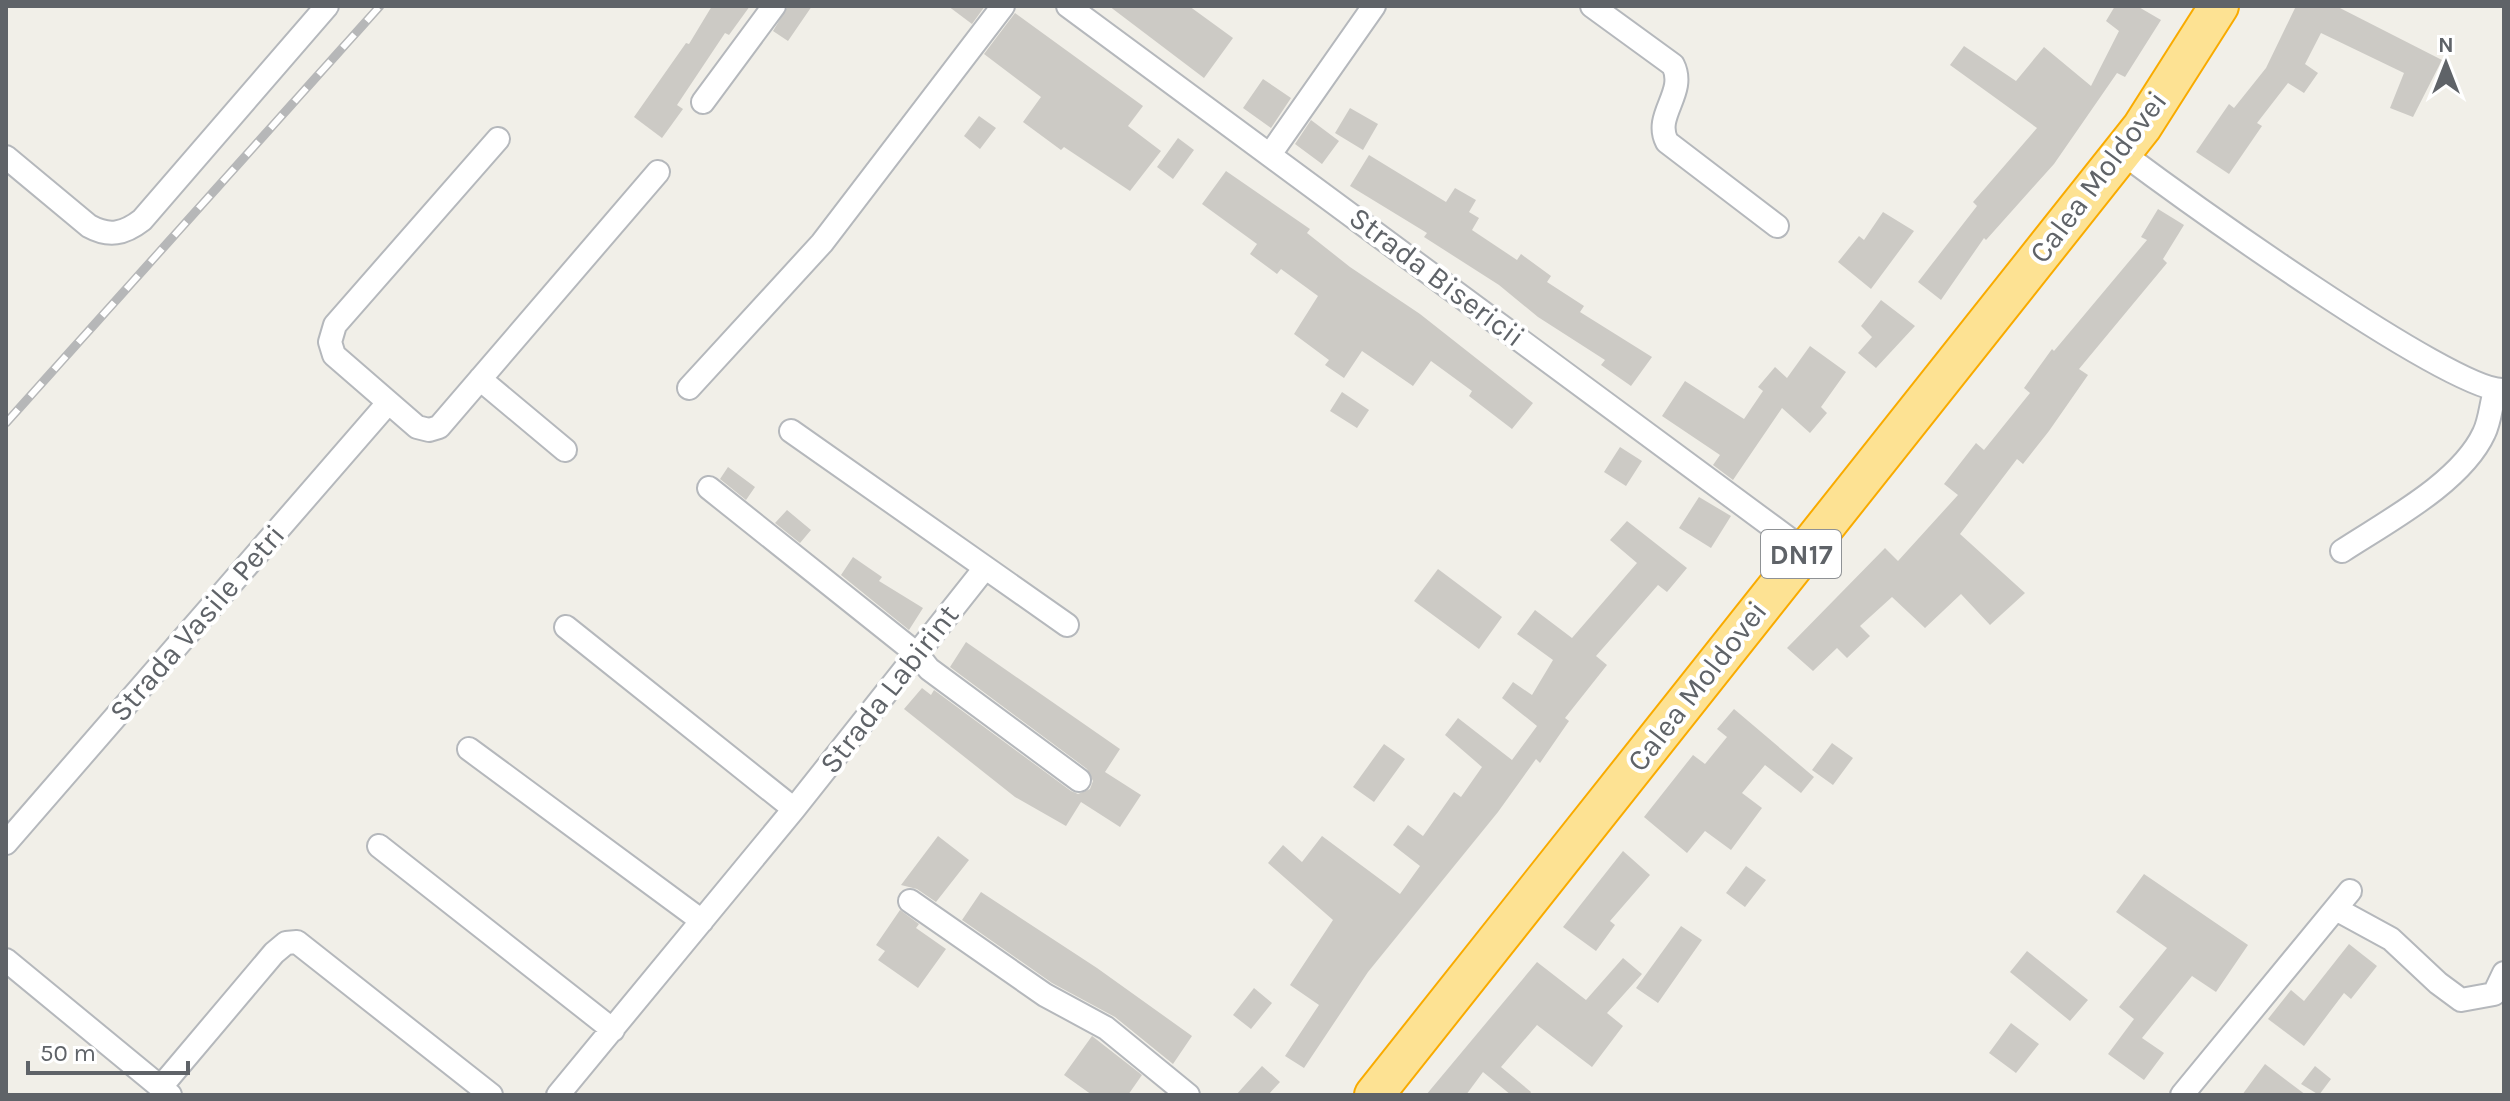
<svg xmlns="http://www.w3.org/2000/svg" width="2510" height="1101" viewBox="0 0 2510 1101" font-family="Karla,sans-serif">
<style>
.building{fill:#cccac5}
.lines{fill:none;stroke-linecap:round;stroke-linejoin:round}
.street-casing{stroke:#b5b8bc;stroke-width:26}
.highway-casing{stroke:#f9ab00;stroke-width:42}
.street{stroke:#fff;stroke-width:22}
.highway{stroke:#fde293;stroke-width:38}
.rail-casing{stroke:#b6b7b8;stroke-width:9}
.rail{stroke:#fff;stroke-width:6;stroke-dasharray:18;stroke-linecap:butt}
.labels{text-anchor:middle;stroke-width:8;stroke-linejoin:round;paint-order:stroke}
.shield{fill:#fff;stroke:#8f9295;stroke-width:2}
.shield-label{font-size:28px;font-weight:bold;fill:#5f6368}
.street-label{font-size:30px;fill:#5f6368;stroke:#fff}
</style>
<rect width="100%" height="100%" fill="#f1efe8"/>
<path class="building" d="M712,6h38l-21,29 -4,-2 -48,72 6,4 -21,29 -28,-21 52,-74 3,1z
M788,6h24l-24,35 -15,-10z
M948,6h37l-13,18z
M1109,6h80l44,32 -29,40z
M2115,6h22l24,14 -36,57 -8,-4 -63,91 -68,76 -2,-2 -43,62 -23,-18 59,-76 -4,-4 64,-74 -87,-63 14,-19 52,35 28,-34 47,39 28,-55 -13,-10z
M2296,6h40l106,54 -29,57 -23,-9 14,-35 -83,-40 -16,31 13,9 -14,20 -16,-10 -31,40 5,3 -33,48 -33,-22 33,-48 5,4 32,-40z
M1015,13l128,93 -15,20 33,25 -31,40 -66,-44 -3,3 -38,-28 18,-25 -57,-43z
M1263,79l28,19 -20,30 -28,-20z
M1350,108l28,16 -15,26 -28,-17z
M979,116l17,12 -16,21 -16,-13z
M1311,120l28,21 -17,23 -27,-20z
M1178,138l16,12 -21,29 -16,-12z
M1369,155l77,47 9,-14 21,12 -7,12 10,6 -7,12 45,30 4,-6 30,22 -4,6 37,24 -4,6 72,45 -21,29 -30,-21 4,-5 -67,-43 -39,-32 -75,-48 3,-4 -77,-47z
M1226,171l84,58 -3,4 43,34 70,47 113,89 -21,26 -43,-33 3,-5 -41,-30 -18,25 -51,-35 -18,27 -19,-13 4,-5 -35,-26 24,-38 -37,-27 -4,5 -27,-20 7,-10 -55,-40z
M2158,209l26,16 -21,34 4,4 -88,106 9,6 -39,56 -26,33 -6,-5 -57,75 65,59 -35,32 -29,-31 -36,34 -33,-31 -32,29 10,10 -23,22 -10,-10 -24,23 -26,-23 98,-100 13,13 60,-66 -14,-11 32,-41 8,7 46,-57 -6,-5 28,-39 2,2 93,-111 -6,-3z
M1883,212l31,19 -43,58 -33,-27 21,-26 5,4z
M1881,300l34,26 -39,42 -18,-15 14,-16 -11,-11z
M1810,346l36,26 -25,35 6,6 -17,20 -28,-25 -49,72 -20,-15 7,-10 -58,-39 23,-35 59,38 19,-28 -5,-4 17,-20 12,11z
M1342,392l27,18 -12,18 -27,-17z
M1620,447l22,14 -16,25 -22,-14z
M728,467l27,20 -9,13 -26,-21z
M1699,497l32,19 -20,32 -32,-20z
M787,510l24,20 -11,13 -25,-20z
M1627,521l60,47 -20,24 -9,-7 -62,71 11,9 -42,53 4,3 -29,42 -4,-4 -38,53 -130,160 -64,96 -19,-12 34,-51 -29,-20 43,-65 -65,-57 15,-18 19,17 20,-26 78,58 20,-28 -27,-21 15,-20 15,11 31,-44 7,5 21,-30 -37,-32 13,-17 54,42 25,-34 -35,-28 11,-16 19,13 21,-35 -36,-26 18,-24 37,28 65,-75 -27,-23z
M853,557l29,20 -3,4 44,27 -14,22 -68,-55z
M1438,569l64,48 -23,32 -65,-48z
M966,642l154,107 -15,23 36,23 -21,32 -39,-25 -15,24 -51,-29 -111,-88 18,-21 9,7 3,-5 137,101 7,3 12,-5 3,-8 -6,-12 -137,-102z
M1734,709l80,68 -13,16 -36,-28 -23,28 20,15 -31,42 -26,-19 -18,22 -43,-36 49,-62 12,9 22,-27 -10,-8z
M1832,743l21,15 -20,27 -21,-15z
M1384,744l21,15 -31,43 -21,-15z
M938,836l31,24 -33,42 -19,-13 -16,-4z
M1623,851l27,24 -40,46 5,4 -19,26 -33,-24z
M1746,866l20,14 -21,27 -19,-14z
M2144,874l104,71 -32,47 -24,-16 -50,62 22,15 -20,27 -36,-26 26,-35 -15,-12 48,-59 -51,-36z
M981,892l116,76 95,68 -19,28 -58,-47 -63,-34 -90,-63z
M900,910l19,14 -3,4 30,21 -28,39 -40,-28 7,-9 -9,-6z
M1681,926l21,14 -44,63 -22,-15z
M2349,944l28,22 -26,33 -7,-6 -40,53 -36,-27 23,-29 13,11z
M2027,951l61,49 -18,21 -60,-49z
M1623,958l19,16 -35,39 16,13 -31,41 -55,-42 -36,42 30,25 -2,3h-18l-28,-23 -17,23h-40l111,-133 49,38z
M1254,988l18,15 -21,26 -18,-14z
M2011,1023l28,21 -23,29 -27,-20z
M1092,1036l50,39 -14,20h-36l-28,-20z
M2265,1064l41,31h-64z
M1262,1066l18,16 -12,13h-32z
M2315,1066l16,13 -12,16 -18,-11z"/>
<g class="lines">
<defs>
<path id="street" d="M1068,6l736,544
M1592,6l81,59c14,28 -20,50 -6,77l110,84
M703,102l71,-96
M498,139l-163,186 -5,17 4,13 83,72 12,3 10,-3 219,-255
M2121,152c55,41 331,241 383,238
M1271,153l103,-147
M6,157l83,69c20,11 35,8 53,-6l185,-214
M480,379l85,71
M689,388l133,-145 181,-237
M791,431l276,194
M709,488l208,166 12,15 150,111
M2342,551c44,-29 119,-68 142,-118 6,-12 7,-29 11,-42
M566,627l228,182
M469,749l233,172
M6,843l382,-440
M379,846l234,184
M910,901l135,94 61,33 82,67
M2336,909l55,30 47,44 23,17 33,-6 10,-21
M6,960l164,135
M160,1088l114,-135 12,-10 11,-1 194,153
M558,1095l236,-286 191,-241
M2182,1095l168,-204"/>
<path id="highway" d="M1374,1095l768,-968 77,-121"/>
</defs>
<use href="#street" class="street-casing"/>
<use href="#highway" class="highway-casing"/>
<use href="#street" class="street"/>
<use href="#highway" class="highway"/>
<defs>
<path id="rail" d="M6,423l374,-417"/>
</defs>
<use href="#rail" class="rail-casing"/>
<use href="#rail" class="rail"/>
</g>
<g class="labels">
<rect class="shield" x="1761" y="530" width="80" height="48" rx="6"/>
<g class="shield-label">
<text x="1801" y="564">DN17</text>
</g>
<g class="street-label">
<text transform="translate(2098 177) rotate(-53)" y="10">Calea Moldovei</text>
<text transform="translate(1437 277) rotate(37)" y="10">Strada Bisericii</text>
<text transform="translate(197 623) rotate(-49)" y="10">Strada Vasile Petri</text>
<text transform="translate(1697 686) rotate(-52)" y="10">Calea Moldovei</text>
<text transform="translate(889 689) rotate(-52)" y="10">Strada Labirint</text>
</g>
</g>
<rect width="2510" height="1101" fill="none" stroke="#5f6368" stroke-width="16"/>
<g transform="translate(2446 64)" stroke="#ffffff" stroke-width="6" paint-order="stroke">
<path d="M0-6L14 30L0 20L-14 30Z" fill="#5f6368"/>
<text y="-12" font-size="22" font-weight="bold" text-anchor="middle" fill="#5f6368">N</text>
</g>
<path d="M28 1061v12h160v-12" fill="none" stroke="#5f6368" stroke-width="4"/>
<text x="40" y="1061" font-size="24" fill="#5f6368" stroke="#ffffff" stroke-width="6" paint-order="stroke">50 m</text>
</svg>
